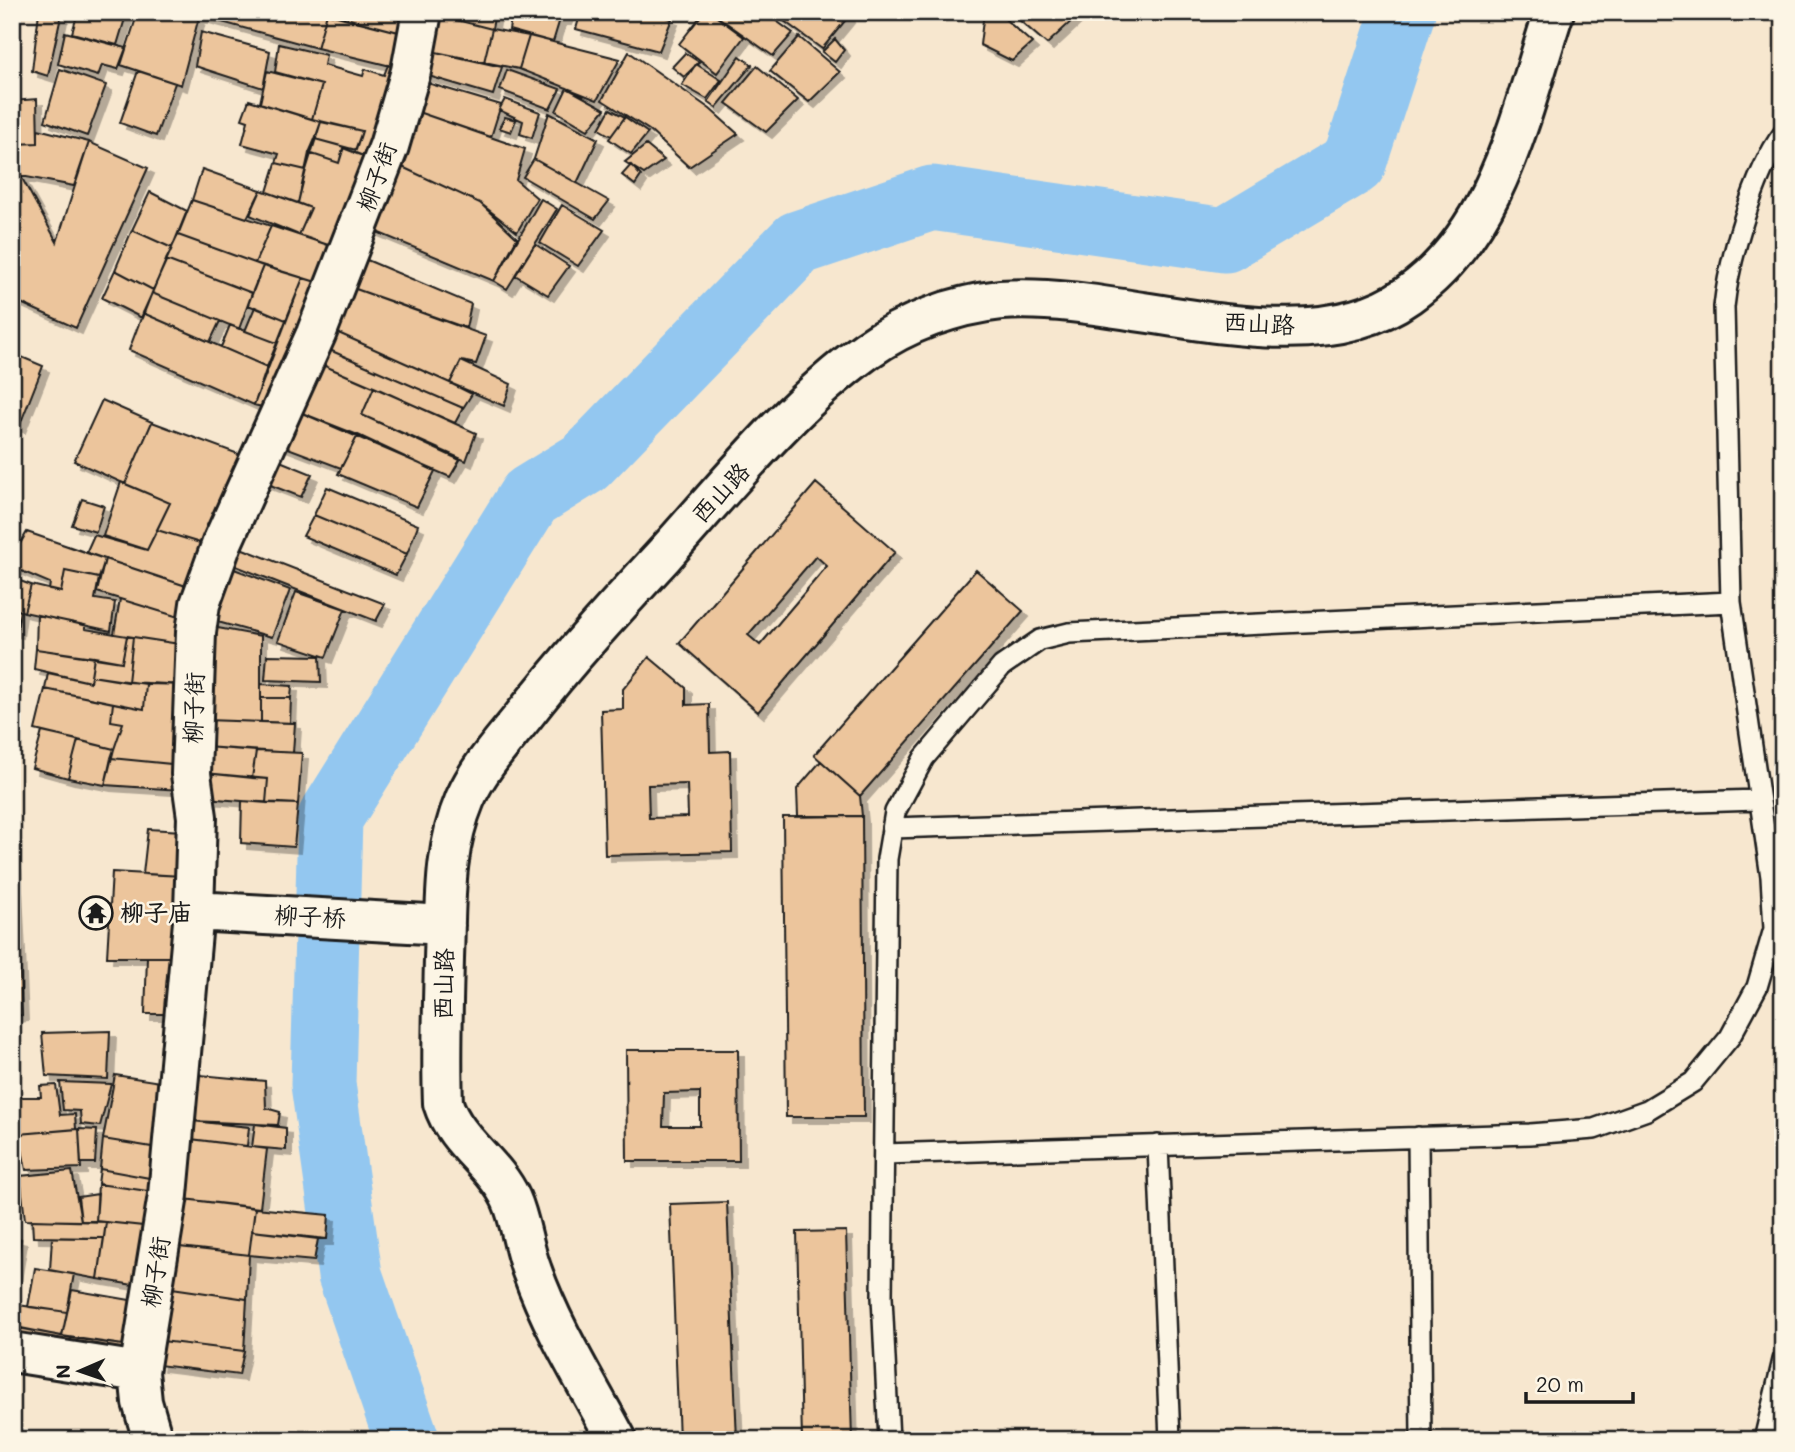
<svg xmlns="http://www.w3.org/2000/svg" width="1795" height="1452" viewBox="0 0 1795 1452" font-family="Mali,'LXGW WenKai TC',sans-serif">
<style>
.built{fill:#f7e7cf}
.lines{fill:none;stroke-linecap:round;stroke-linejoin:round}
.river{stroke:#93c7f0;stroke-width:65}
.building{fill:#ecc59c;stroke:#1c1c1c;stroke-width:2;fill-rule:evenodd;filter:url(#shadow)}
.lane-casing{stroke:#1c1c1c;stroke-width:24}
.street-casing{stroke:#1c1c1c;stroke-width:44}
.lane{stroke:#fcf5e5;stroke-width:19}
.street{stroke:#fcf5e5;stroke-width:38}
.labels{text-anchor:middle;stroke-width:5;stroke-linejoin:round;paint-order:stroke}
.street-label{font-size:24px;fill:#1c1c1c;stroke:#fcf5e5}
.poi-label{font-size:24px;font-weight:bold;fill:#1c1c1c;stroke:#fcf5e5;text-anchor:start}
</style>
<defs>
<filter id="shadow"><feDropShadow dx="6" dy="6" stdDeviation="0" flood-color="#0004"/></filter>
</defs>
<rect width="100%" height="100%" fill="#fcf5e5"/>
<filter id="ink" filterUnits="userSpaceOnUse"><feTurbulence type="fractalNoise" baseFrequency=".0143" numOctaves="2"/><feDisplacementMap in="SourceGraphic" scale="14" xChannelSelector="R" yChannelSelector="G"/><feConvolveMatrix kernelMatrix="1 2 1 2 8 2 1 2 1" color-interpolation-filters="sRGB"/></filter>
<g filter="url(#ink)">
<path class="built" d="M12,12h1771v1428h-1710l-61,-14z"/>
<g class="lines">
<path class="river" d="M407,1440l-57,-165 -27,-191 7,-266 200,-321 55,-34 213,-220 134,-45 293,42 129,-77 49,-151"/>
</g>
<path class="building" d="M39,12h23l-14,64 -16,-5z
M78,12h49l-10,33 -45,-12z
M138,12h47l14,5 -18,68 -60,-20z
M185,12h138l4,1 -10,35z
M323,12h22l-1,6z
M345,12h70l-5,23 -66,-17z
M442,12h53l-3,17 -51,-13z
M512,12l48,7 -7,23 -44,-12z
M536,12h32l-3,7z
M581,12h67l24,7 -13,32 -83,-22z
M704,12h6l34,25 -27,36 -38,-29z
M711,12h53l29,21 -20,23z
M772,12h73l4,4 -27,33z
M984,12h13l35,31 -20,18 -32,-16z
M1010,12h60l5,6 -28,26z
M327,13l83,22 -7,34 -86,-21z
M441,16l51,13 -8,33 -53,-11z
M492,29l37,7 -10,33 -35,-7z
M65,32l61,16 -8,21 -16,-4 -4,11 -40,-12z
M201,32l69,19 -7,37 -68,-22z
M529,36l24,6 67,17 -23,41 -78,-31z
M799,37l41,35 -31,30 -39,-31z
M835,39l9,11 -9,12 -13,-10z
M279,44l47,11 -2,10 39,11 2,-7 19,6 4,-10 15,4 -29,91 -20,-7 8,-22 -50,-12 10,-34 -47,-13z
M431,51l71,16 -9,28 -68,-20z
M629,52l81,57 28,25 -49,33 -40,-37 -47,-30z
M685,53l14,9 -15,15 -12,-10z
M740,56l12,9 -36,43 -8,-6z
M696,64l25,16 -14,19 -25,-14z
M757,66l41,34 -32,32 -40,-29z
M60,69l46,16 -19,51 -42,-15z
M507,70l53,19 -10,20 -50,-19z
M138,71l37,12 -19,53 -36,-13z
M267,71l55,14 -10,34 -52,-16z
M424,82l77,23 -10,32 -73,-25z
M567,88l38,21 -17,21 -32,-19z
M37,99l1,44 -22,1 2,27 39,71 32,-100 59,26 -72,160 -64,-29v-198z
M505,99l35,13 -8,26 -12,-4 3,-13 -24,-11z
M249,100l72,22 -15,48 -30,-7 3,-9 -37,-10 6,-23 -6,-2z
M610,109l15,8 -14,19 -12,-7z
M418,112l107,37 -9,31 21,18 -20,34 -37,-29 -80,-37z
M549,113l49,26 -21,44 -43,-24z
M505,117l11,3 -5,12 -12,-4z
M625,117l23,16 -17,21 -22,-15z
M321,122l41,9 -6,19 -41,-11z
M38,129l51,13 -15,44 -53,-10 -5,-32 22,-1z
M315,139l29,8 -5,16 -30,-10z
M646,145l18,15 -20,14 -19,-12z
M343,148l31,12 -34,89 -41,-14 12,-27 -13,-5 11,-50 30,10z
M534,159l43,24 32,18 -14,18 -72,-42z
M276,163l30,7 -8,33 -31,-11z
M631,165l10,11 -6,9 -13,-10z
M400,166l80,37 37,35 -23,43 -122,-51z
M202,169l59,21 -14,28 -55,-18z
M261,190l50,18 -12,27 -49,-20z
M150,192l37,19 -15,37 -40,-18z
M541,199l16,10 -50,80 -13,-8z
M192,200l79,26 -16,37 -77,-28z
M562,205l42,25 -26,36 -38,-23z
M271,226l69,23 -14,36 -71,-22z
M132,230l40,18 -19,42 -38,-20z
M178,235l85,31 -11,27 -86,-33z
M535,244l34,22 -21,29 -33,-20z
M166,260l86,33 -13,36 -87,-36z
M367,260l104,44 -5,24 -113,-40z
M263,266l40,12 -17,42 -38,-15z
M115,270l38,20 -11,28 -40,-20z
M303,278l23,7 -52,125 -20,-5z
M353,288l133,48 -10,28 -15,-3 -11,22 -116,-52z
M152,293l68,28 -10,21 -67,-29z
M255,307l31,13 -9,23 -32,-12z
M143,313l124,54 -13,38 -125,-55z
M230,325l47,18 -10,24 -46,-20z
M334,331l116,52 22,11 -9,14 -138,-60z
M325,348l138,60 -8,15 -137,-60z
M12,353l31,13 -24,61 -7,-3z
M461,361l50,23 -7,22 -54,-23z
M318,363l56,24 -12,28 98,45 -10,17 -153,-66z
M374,387l102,46 -10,28 -104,-46z
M102,400l50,22 -27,62 -51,-23z
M297,411l61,24 -17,33 -61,-23z
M152,422l100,37 -42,87 -53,-16 13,-27 -45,-19z
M358,435l77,36 -18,36 -79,-33z
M275,459l37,15 -11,23 -36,-14z
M121,482l49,21 -23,47 -44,-14z
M816,483l79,69 -137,160 -79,-69zM816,556l11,10 -67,79 -12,-10z
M327,487l91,38 -11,29 -93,-39z
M82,499l22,7 -8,26 -24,-7z
M314,515l93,39 -11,21 -93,-39z
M157,530l53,16 -15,43 -109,-36 8,-18 53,15z
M27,532l78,27 -6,19 -34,-7 -4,21 -12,-2 1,-7 -38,-16v-10z
M238,547l147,57 -9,17 -145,-57z
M105,559l90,30 -10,30 -88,-27z
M226,566l64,24 -18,47 -65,-18z
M976,570l47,41 -163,185 -46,-41z
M65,571l34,7 -4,21 20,3 -4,29 -87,-19 7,-27 30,7z
M12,578l19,7 -7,27 -12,-4z
M296,592l49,17 -19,48 -48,-16z
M120,599l65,20 1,26 -72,-11z
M12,608l8,3 -3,21 -5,-1z
M37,615l48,10v4l42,7 -5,26 -86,-13z
M207,626l54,10v86l-55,-2z
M127,636l6,1 -5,45 -37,-6 3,-19 28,5z
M133,637l53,8 1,40 -59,-3z
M36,649l58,8 -4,25 -56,-13z
M267,655l53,1 1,26 -56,-2z
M649,657l37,31v17l23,-1 1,48 20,-1 2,101 -127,3 -4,-145 22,-1v-20zM687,784l1,33 -39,1 -1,-33z
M48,673l42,9 1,-6 55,8 -2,25 -99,-20z
M146,684l41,1 -6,80 -70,-7 12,-35 -12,-2 2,-18 31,6z
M261,684l31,2 -1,12h-30z
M45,689l68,14 -2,18 12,2 -9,26 -79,-19z
M261,698h30l-1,25 -29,-1z
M206,720l89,3 -2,30 -88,-6z
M42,732l36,8 -10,38 -36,-10z
M78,740l36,9 -9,36 -37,-7z
M205,747l51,4 -4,27 -47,-5z
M256,751l46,2 -4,51 -32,-1 2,-24 -16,-1z
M111,758l70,7 -1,25 -75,-5z
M821,761l39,35 2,20h-64l-1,-27z
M205,773l63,6 -2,24 -61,-5z
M242,801l56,3 -4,43 -53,-4z
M862,816l2,301h-78l-3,-300z
M148,829l35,2 -1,45 -39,-2z
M12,864h3l4,82 -7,1z
M112,872l70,4 -7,81h-68z
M19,946l3,69 -10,1v-69z
M147,957h28l-5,57h-25z
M110,1031l-2,48 -62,-3 -4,-43z
M626,1050h112l1,111h-112zM700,1092v34h-37l1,-33z
M115,1075l52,8 -9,65 -55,-9z
M200,1075l65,6 1,27 14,4 -2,13 -86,-4z
M60,1082l51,2 -11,42 -19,-2 -1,-13 -17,-1z
M56,1085l4,30 15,-1 1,15 -57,5 -7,-16v-21h29l-1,-11z
M192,1121l57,6 -2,19 -56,-7z
M255,1124l31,4v22l-34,-3z
M79,1129l2,39 -55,2 -7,-36z
M79,1129l18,1 -2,33h-14z
M103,1139l55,9 -3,31 -55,-10z
M191,1139l76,10 -7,59 -76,-9z
M100,1169l55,10v13l-57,-8z
M72,1171l9,50 -56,-1 -5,-44z
M98,1184l57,8 -3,35 -56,-6z
M98,1194l-2,27h-15l-3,-24z
M184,1199l71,9 -6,47 -69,-8z
M727,1202l10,238h-58l-9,-236z
M255,1208l74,7 -2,24 -75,-8z
M32,1220l74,2 -2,16 -71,-1z
M106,1222l46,5 -7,60 -47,-8z
M252,1231l66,8 -4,22 -65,-6z
M846,1231l6,209h-50l-5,-208z
M12,1237l9,2 -9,54z
M52,1238h52l-6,41 -48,-9z
M180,1247l69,8 -2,44 -75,-11z
M35,1268l39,6 -7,38 -39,-5z
M172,1288l75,11 -3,52 -82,-10z
M72,1290l64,11 -6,45 -68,-10z
M18,1305l49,7 -5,24 -50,-9z
M21,1328l50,10 -3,21 -54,-11z
M71,1338l59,8 -4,17 -57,-8z
M162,1341l82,10 -5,24 -81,-10z"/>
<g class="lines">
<defs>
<path id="lane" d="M892,828l866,-28
M1418,1137l3,303
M1158,1145l12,295
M884,1154l646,-20 64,-5 53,-19 46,-28 37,-45 27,-50 17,-58 -3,-52 -40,-275 -7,-295c5,-47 30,-135 59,-173
M889,1440l-7,-143 5,-438 8,-47 29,-54 78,-92 38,-26 29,-7 662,-31
M1764,1440l19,-80"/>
<path id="street" d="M194,911l251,14
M12,1352l127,20
M153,1440l-11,-38 -3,-30 29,-177 26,-284 3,-94 -6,-43 5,-142 4,-28 22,-61 94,-209 73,-188 22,-75 11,-59
M617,1440c-29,-55 -64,-110 -85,-169 -9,-23 -11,-50 -21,-72 -17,-37 -56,-57 -68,-96 -2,-48 0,-96 1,-144 2,-55 -1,-108 21,-160 13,-30 36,-55 57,-81 44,-57 93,-110 142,-163 64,-71 126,-149 203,-205 38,-27 87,-45 134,-50 122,-10 301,71 407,-5 91,-64 113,-183 146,-283"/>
</defs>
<use href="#lane" class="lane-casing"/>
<use href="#street" class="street-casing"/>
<use href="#lane" class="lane"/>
<use href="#street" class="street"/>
</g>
</g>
<defs>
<symbol id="temple-ring" viewBox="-11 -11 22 22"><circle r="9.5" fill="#fcf5e5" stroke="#1c1c1c" stroke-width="1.5"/><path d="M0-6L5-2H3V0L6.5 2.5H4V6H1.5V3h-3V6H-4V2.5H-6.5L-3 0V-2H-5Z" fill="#1c1c1c"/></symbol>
</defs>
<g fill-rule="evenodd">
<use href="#temple-ring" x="77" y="894" width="38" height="38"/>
</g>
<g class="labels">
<g class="street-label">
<text transform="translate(377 177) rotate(-70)" y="8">柳子街</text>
<text transform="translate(1259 324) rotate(3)" y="8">西山路</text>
<text transform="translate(721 493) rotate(-47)" y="8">西山路</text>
<text transform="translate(194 708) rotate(-88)" y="8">柳子街</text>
<text transform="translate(310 917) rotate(3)" y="8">柳子桥</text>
<text transform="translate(444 984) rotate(-89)" y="8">西山路</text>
<text transform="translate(156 1272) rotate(-81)" y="8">柳子街</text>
</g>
<g class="poi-label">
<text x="120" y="921">柳子庙</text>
</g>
</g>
<rect width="1795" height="1452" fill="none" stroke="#fcf5e5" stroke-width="42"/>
<rect x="21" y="21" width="1753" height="1410" fill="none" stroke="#1c1c1c" stroke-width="2.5" filter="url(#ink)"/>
<g transform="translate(80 1371) rotate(268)" stroke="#fcf5e5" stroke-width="5" paint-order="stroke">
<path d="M0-5L12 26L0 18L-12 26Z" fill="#1c1c1c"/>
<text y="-10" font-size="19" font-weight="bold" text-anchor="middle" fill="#1c1c1c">N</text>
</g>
<path d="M1526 1392v10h107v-10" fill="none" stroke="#1c1c1c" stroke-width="3.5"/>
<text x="1536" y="1392" font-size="21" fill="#1c1c1c" stroke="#fcf5e5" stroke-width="5" paint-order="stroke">20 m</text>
</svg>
